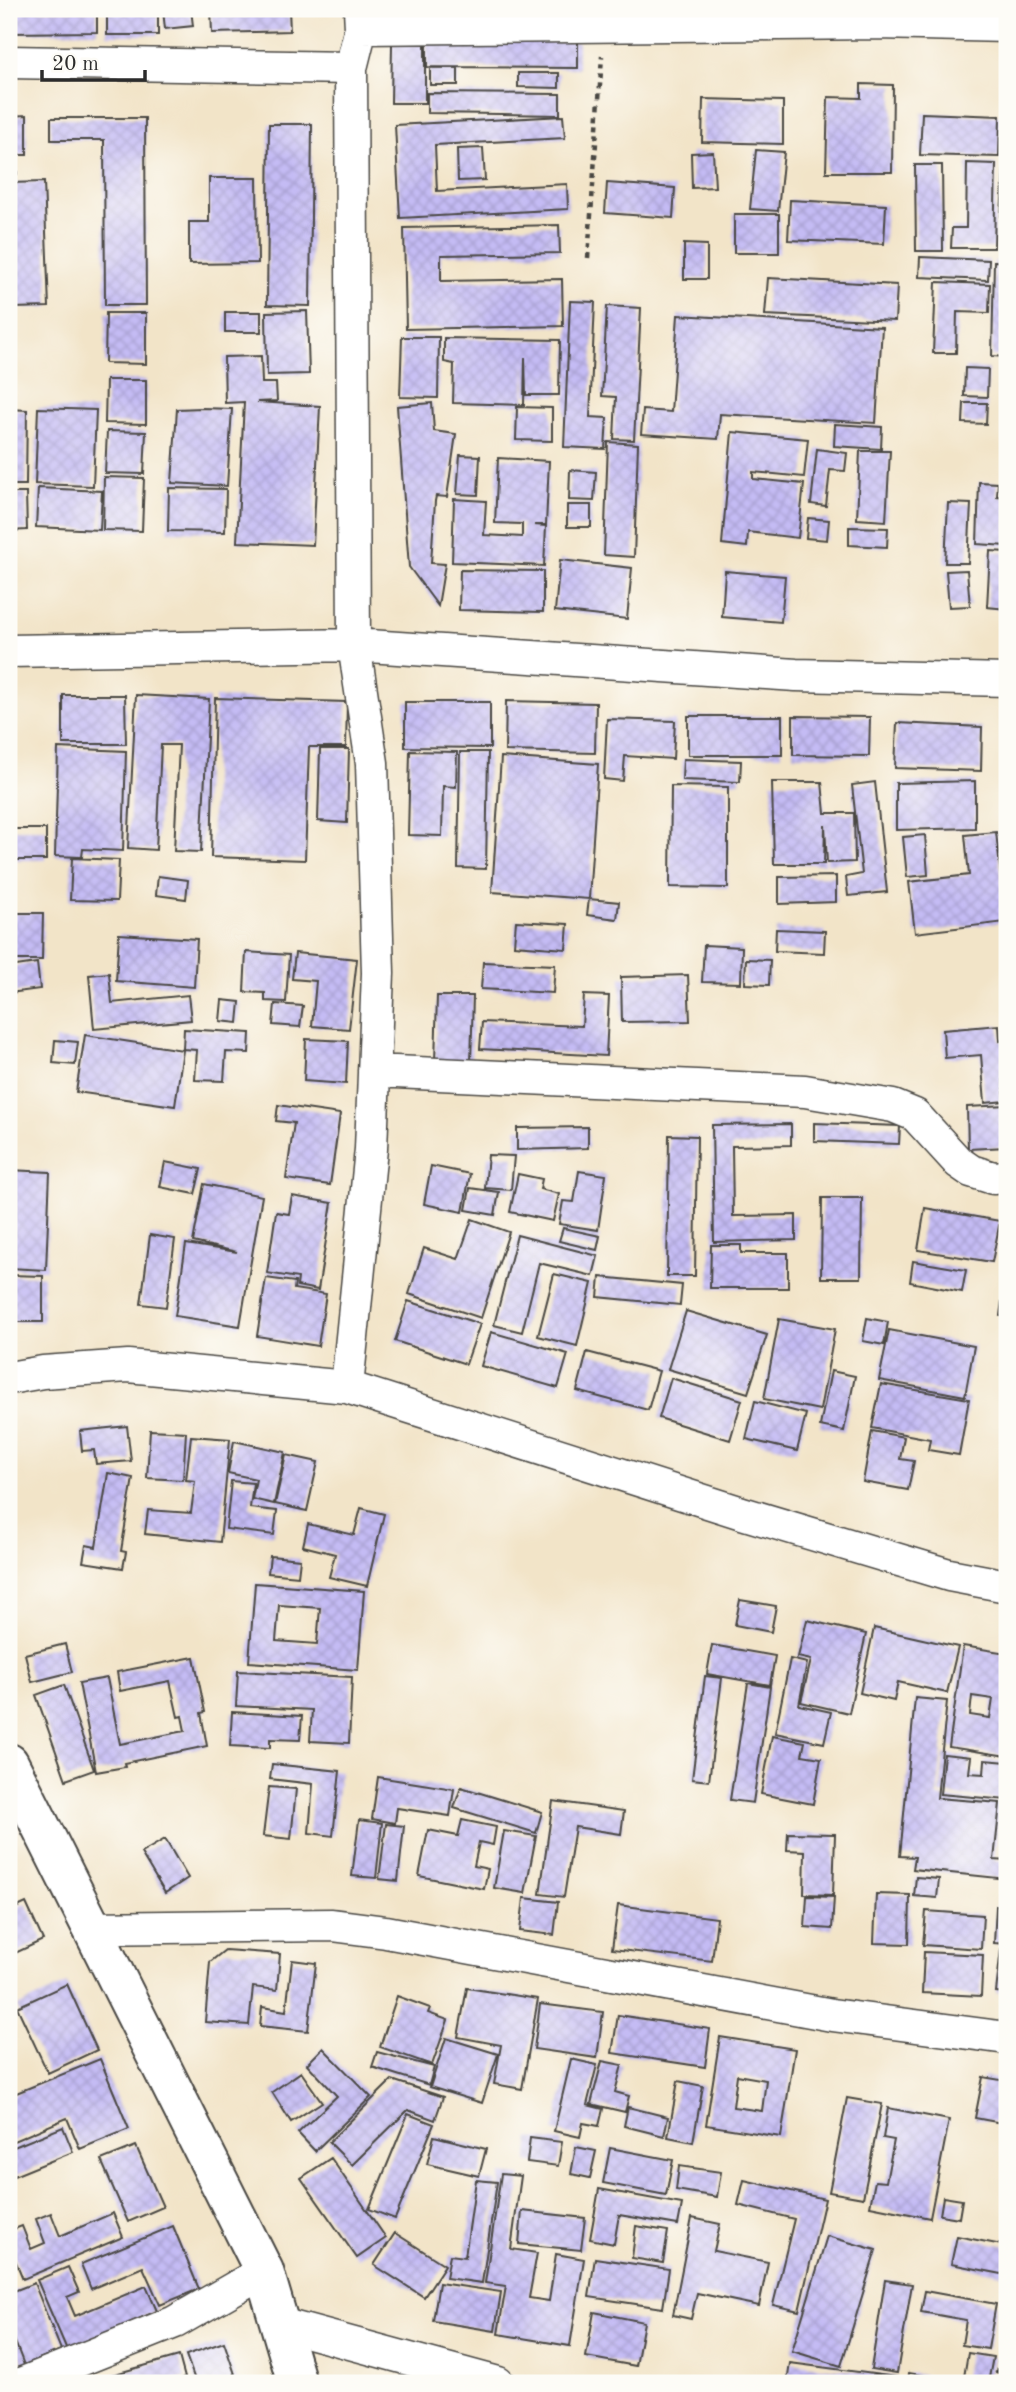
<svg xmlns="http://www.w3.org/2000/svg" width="1016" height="2392" viewBox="0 0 1016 2392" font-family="'Old Standard TT',serif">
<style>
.building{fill:url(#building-cross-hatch);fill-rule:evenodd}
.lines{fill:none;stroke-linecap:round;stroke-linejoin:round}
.minor-casing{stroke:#494743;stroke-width:35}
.tertiary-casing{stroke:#494743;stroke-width:42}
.path{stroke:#494743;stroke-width:4.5;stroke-dasharray:5 5;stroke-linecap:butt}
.minor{stroke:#fff;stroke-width:32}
.tertiary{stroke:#fff;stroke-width:38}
</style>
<defs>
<pattern id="building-cross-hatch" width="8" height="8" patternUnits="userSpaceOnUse" patternTransform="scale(1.75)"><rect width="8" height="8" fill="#c4bbf4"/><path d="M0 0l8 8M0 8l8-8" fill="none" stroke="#a9a1d1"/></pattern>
</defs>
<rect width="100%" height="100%" fill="#fdfcf7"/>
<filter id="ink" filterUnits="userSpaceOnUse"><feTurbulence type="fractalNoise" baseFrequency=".0143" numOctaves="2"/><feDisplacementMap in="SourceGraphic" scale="14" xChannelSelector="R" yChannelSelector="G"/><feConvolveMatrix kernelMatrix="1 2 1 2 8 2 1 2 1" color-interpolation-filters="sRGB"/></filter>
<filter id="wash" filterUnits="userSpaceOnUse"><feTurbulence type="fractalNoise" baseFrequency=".00686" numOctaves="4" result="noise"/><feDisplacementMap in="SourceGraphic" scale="28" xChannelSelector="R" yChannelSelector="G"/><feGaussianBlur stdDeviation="1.57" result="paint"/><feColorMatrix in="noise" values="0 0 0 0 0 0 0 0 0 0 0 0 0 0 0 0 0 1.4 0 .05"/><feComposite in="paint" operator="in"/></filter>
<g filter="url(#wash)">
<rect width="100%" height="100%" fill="#f2e4c8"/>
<g id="blocks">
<path class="building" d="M9,9l88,2v21l-88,1z
M107,9h51v26h-51z
M191,9l2,17 -28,3 -2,-19z
M211,9h78l1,22 -78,2z
M427,40l151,2v26l-151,-1z
M392,44h33v59h-34z
M430,68h28v17h-28z
M518,73h41v15l-41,-1z
M861,84l32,1 -1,87h-66l2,-75 33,1z
M427,93l133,1v21l-133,-2z
M703,99l80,2v43l-81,-2z
M922,113l78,3 -1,41 -79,-2z
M27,115v40h-10v19h-8v-58z
M563,116l2,22 -130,7 2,46 130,-7 1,25 -168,9 -5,-93z
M51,118h94l1,187h-41l-1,-165h-53z
M269,124h43l-2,182 -43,-1z
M483,148l2,32 -27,1 -1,-32z
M756,150l28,2 -6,59 -28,-2z
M1005,151h2v67l-6,-1z
M713,152l2,35 -23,1 -1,-35z
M967,163l29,1 -2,84h-43l1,-20h14z
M915,165h27l1,86h-27z
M209,178h48l1,85 -69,1v-42h20z
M44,182l5,125 -36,1 -4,-125z
M607,183l68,5 -2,30 -68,-5z
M790,200l96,5 -2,39 -96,-4z
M734,214h45v39h-45z
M559,225l1,28 -119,2v26l121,-2 1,47 -157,3 -2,-101z
M684,244l23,1v34h-23z
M920,257l69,3 -1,20 -69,-3z
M994,261l13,1v95l-15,-1z
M768,278l129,7 -2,36 -130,-6z
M936,282l54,2 -1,29 -32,-1 -1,41h-23z
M570,301l25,1 -5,115 17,1 -2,31 -41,-2z
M607,306l34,2 -7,132 -20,-1 2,-42 -14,-1z
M307,311l2,63 -42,1 -1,-63z
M225,312h36v20h-36z
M106,313h40v51l-41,-1z
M678,315l204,12 -6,96 -156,-9 -2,25 -77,-5 2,-24 28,2z
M402,337h37l-1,61 -38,-1z
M444,338l116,2 -1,55h-33l-1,-38 -1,48 -71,-2 1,-39 -10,-2z
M261,356l1,27h14l1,18 -20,1 63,4 -7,139 -76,-3 7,-140 -19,1 -1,-46z
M965,368l23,1 -1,28 -23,-1z
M106,380h40v44l-41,-1z
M432,403l2,28 22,3 -9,63 -11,-1 -1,5 -4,62 14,1 -7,42 -29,-39 -12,-161z
M964,403h23l-1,21 -23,-1z
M517,407l35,1v33l-36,-1z
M38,408l58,2 -3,76 -58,-2z
M202,408l30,1 -5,77 -55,-3 5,-74z
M9,409l18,1 -1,75h-17z
M835,424l47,3 -1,22 -47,-3z
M107,431l39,1 -2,42 -39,-1z
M732,432l76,7 -4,38 -51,-5v7l51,5 -6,54 -50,-6 -1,15 -25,-3z
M608,442l30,2 -4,113 -30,-2z
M817,449l30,4 -2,18 -15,-1 -4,36 -15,-2z
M860,451h30l-4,70 -29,-2z
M460,455l20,1 -2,39 -21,-1z
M498,458l51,3 -3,64h-12l12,1 -2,40 -92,-4 2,-63 32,2 -2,34 38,2v-13l-27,-1z
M570,470l26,2 -2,29 -25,-1z
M104,477l40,1 -2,53 -39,-1z
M979,482l19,1 -1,13 10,1v49l-30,-2z
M38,488l64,3 -2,39 -64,-3z
M169,488l57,1 -1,43 -57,-1z
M9,493h17l1,37 -18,1z
M948,503l23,1 -3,59h-23z
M567,505h24v22h-24z
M808,518l21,2 -2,20 -21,-2z
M849,527l39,1 -1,19 -38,-2z
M990,551l17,1v57l-20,-2z
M560,560l72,8 -5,51 -72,-8z
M460,570l83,1v41l-84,-2z
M967,570l3,36 -21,1 -3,-36z
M725,571l60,5 -4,46 -59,-5z
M63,695h62l1,49h-63z
M136,695l73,4 -8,153 -27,-1 5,-106h-18l-5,105 -28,-2z
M215,698l132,4 -1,45h-37l-4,113 -94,-3z
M506,701l90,2 -1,50 -90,-2z
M405,702h85v46l-85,-1z
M688,716h94v39h-94z
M793,716l77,1 -1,39 -76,-1z
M607,719l68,2 -2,38 -48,-3 -2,25 -19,-2z
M897,723l85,4 -1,44 -86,-3z
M58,748l68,3 -3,100 -40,-2 -1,8 -27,-1z
M320,749h29l-2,74 -29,-2z
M410,751l47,1 -1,35 -13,-1 -1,50 -34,-1z
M460,752h28l-2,117 -28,-1z
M501,757l97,7 -9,135 -97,-7z
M683,759l58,2 -1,21 -58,-2z
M975,781v47l-79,2v-47z
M772,782h50l3,31h29l1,49 -28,1 -2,-38 -1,39h-50z
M875,782l12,110 -39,4 -2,-19 16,-3 -10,-89z
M671,786l57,1v101l-58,-1z
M9,829h37v31h-37z
M996,832l10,90 -91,11 -6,-51 60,-7 -4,-40z
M925,835l3,40 -21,2 -4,-40z
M72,858l47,2 -2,41 -47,-1z
M158,876l30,4 -2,19 -30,-4z
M836,876v26l-57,2v-27z
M589,899l30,3 -2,17 -30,-4z
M9,913h34l-1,47h-33z
M516,921l52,3 -2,25 -52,-4z
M776,929l49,2 -1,22 -49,-2z
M119,934l78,5 -3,48 -78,-6z
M704,945l38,2 -1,36 -39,-1z
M246,952l43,3 -3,47 -21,-1v-8l-21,-1z
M295,953l62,6 -8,70 -37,-3 4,-45 -24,-2z
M746,959l24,1 -1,25 -24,-1z
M483,962l72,3 -2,28 -72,-4z
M37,963l3,26 -31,4v-26z
M109,973l3,30 76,-8 3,25 -97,9 -5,-54z
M688,975l2,46 -68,1 -1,-45z
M584,995l25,1 -3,60 -126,-7 2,-27 100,4z
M437,996h36l-2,67 -36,-1z
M222,1000l18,2 -2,21 -18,-2z
M275,1004l28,2 -3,21 -27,-2z
M999,1025l1,16 7,-1v32h-4l2,29 -20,2 -4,-48 -36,3 -2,-28z
M184,1029l66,4 -1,20 -23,-1 -2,29 -29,-1 2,-30 -14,-1z
M85,1035l98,15 -8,56 -99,-14z
M306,1039l42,2 -2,43 -42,-3z
M55,1040l23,2 -3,23 -22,-2z
M278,1105l62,9 -10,71 -44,-6 8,-56 -18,-2z
M1007,1105v42l-39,2 -1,-42z
M814,1123l86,3 -1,18 -85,-3z
M791,1124v21l-59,1 1,70 63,-1v25l-82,2 -2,-117z
M588,1127v21l-71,2v-22z
M669,1135l28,1 -2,140h-28z
M488,1155l26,1 -3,34 -26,-2z
M165,1162l36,7 -6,25 -35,-7z
M431,1166l39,8 -7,38 -39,-8z
M9,1170l41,2 -4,98 -37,-2z
M579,1171l27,4 -8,55 -39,-6 4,-23 11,1z
M518,1174l24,5 -2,10 19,5 -6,27 -43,-9z
M204,1184l58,12 -22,130 -65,-10 11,-72 51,8 -44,-10z
M470,1188l29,4 -4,23 -29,-5z
M292,1196l40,7 -14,87 -21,-4 1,-8 -31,-5 9,-61 13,2z
M822,1198h40l-1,80h-40z
M925,1208l75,13 -8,41 -74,-12z
M472,1219l37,13 -28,86 -72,-24 15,-46 34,11z
M563,1228l37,8 -3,14 -38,-9z
M150,1235l25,4 -9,68 -25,-3z
M517,1235l81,21 -5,20 -54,-13 -17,69 -28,-7z
M711,1245h30v8h47v35h-78z
M913,1261l53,9 -4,22 -52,-10z
M554,1274l38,9 -15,63 -39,-10z
M9,1275l34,1v46h-34z
M600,1277l82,8 -2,20 -82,-8z
M1005,1277h2v40l-7,-1z
M266,1278l29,4 -1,7 32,5 -8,52 -61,-10z
M408,1301l72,23 -14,40 -71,-23z
M686,1311l81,24 -19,58 -80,-24z
M867,1318l21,4 -4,23 -21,-4z
M779,1319l56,10 -15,81 -56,-11z
M889,1330l85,16 -9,50 -86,-16z
M491,1332l77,22 -10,34 -77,-22z
M587,1352l72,19 -11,39 -71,-19z
M831,1371l24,5 -11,55 -24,-5z
M671,1378l71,22 -12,40 -71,-22z
M881,1384l88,15 -10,56 -31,-5 2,-11 -58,-11z
M755,1401l51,13 -9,37 -51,-12z
M127,1426l4,35 -35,3 -2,-14 -12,1 -2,-20z
M150,1430l36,2 -3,48 -36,-2z
M872,1431l32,6 -4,22 14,2 -6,29 -45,-8z
M191,1436l39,3 -10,103 -75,-8 3,-24 43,3 4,-32 -9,-1z
M234,1441l51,11 -11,52 -22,-5 4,-20 -28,-6z
M286,1455l32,7 -11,49 -32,-7z
M108,1473l25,5 -12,73 5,1 -3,16 -40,-6 3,-17 10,2z
M231,1481l22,2 -3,25 27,3 -3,24 -48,-6z
M361,1508l23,6 -17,72 -38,-9 6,-23 -32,-8 5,-22 46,11z
M270,1556l30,3 -2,17 -30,-3z
M255,1583l109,8 -6,79 -109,-8zM279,1605l41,3 -3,36 -41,-3z
M740,1600l36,6 -5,26 -36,-7z
M807,1620l59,14 -17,79 -48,-11 10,-42 -13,-3z
M874,1628l84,19 -11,46 -49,-11 -4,19 -34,-8z
M65,1644l7,28 -40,10 -7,-28z
M712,1645l63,11 -5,29 -63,-11z
M963,1646l44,7v103l-58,-9zM972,1696l21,3 -3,19 -20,-3z
M194,1657l11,55 -4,1 6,33 -83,17 1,4 -29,5 -17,-89 28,-5 13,66 65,-13 -3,-15 -4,1 -8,-36 -50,10 -3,-19z
M790,1659l17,4 -8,42 32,7 -7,31 -49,-10z
M238,1671l114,6 -3,66 -39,-2 2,-31 -76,-4z
M705,1676l17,2 -13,103 -17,-2z
M748,1683l22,4 -17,116 -23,-3z
M64,1685l30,85 -28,10 -30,-85z
M915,1698l32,3 -10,97 63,5 -6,57 13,1v18l-94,-10 2,-12 -15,-1z
M232,1712l70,4 -2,24 -30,-1v9l-40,-2z
M772,1736l33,6 -3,13 19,3 -8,46 -52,-10z
M944,1754l27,3 -2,16 15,1 1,-14 22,2v38l-67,-6z
M272,1764l68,7 -7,65 -24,-3 4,-49 -43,-5z
M378,1777l76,12 -4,27 -53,-8 -2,15 -23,-4z
M269,1787l27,2 -5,50 -28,-3z
M461,1787l81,25 -6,21 -82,-25z
M553,1801l71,10 -3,23 -46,-7 -11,70 -24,-3z
M359,1820l23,3 -6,55 -24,-2z
M462,1820l34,7 -3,18 -14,-3 -5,24 14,3 -4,20 -65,-13 9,-46 30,6z
M386,1824l18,2 -6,55 -19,-2z
M504,1831l32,5 -11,57 -31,-5z
M788,1833l47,1 -2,61 -29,-1 1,-43 -18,-1z
M165,1839l23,39 -23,15 -24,-40z
M916,1877l23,2 -2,19 -23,-2z
M876,1894l34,1 -1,49 -35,-1z
M807,1896l27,1 -2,32 -27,-2z
M524,1898l34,4 -4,33 -34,-4z
M26,1903l17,37 -34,16v-45z
M618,1905l99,13 -5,43 -100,-12z
M996,1906h11v38l-13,-1z
M926,1911l57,4 -2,34 -58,-4z
M1001,1949h6v44l-11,-1z
M225,1950l55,4 -3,36 -24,-3 -4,38 -44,-3 5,-60z
M924,1952l59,3 -2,41 -59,-3z
M292,1960l24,3 -8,68 -48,-5 2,-19 24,4z
M67,1984l30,66 -49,23 -31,-66z
M467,1988l71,11 -16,90 -28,-5 7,-39 -43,-8z
M397,1996l33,12 -2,5 20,7 -16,45 -52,-18z
M540,2004l63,8 -6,46 -63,-9z
M618,2015l92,14 -5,38 -93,-14z
M720,2037l75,12 -14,88 -75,-12zM737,2075l29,5 -4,31 -29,-4z
M446,2038l52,16 -16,49 -52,-16z
M323,2048l48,49 -56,54 -17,-18 39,-37 -30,-32z
M377,2052l57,15 -5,18 -57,-18z
M100,2059l29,70 -49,20 -13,-31 -58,25v-47z
M571,2059l26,6 -10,40 16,4 -4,17 -16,-3 -3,14 -26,-6z
M602,2061l20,4 -7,27 14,4 -4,16 -34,-8z
M301,2072l21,30 -31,20 -19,-30z
M983,2077l24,4v43l-32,-6z
M392,2080l51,17 -8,23 -27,-10 -56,55 -23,-23z
M678,2081l25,5 -10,56 -25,-5z
M847,2098l35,6 -19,94 -34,-6z
M628,2107l40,10 -4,19 -40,-10z
M888,2108l61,12 -19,98 -60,-12 5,-25 11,1 8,-42 -11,-2z
M408,2114l26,10 -39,95 -26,-10z
M63,2127l10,25 -64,26v-29z
M434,2136l52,13 -7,27 -52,-12z
M530,2138l32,4 -4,24 -31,-4z
M136,2146l27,61 -35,15 -27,-62z
M576,2147l20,4 -6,27 -19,-4z
M610,2148l63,12 -7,35 -63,-12z
M331,2158l55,80 -29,20 -56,-80z
M679,2166l42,6 -4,25 -41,-7z
M501,2174l20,2 -10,73 26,4 -8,45 20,3 7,-47 28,5 -14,87 -72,-12 8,-48 -21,-3z
M476,2180l21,2 -15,101 -36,-5 4,-23 15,2z
M744,2180l81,19 -26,112 -26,-6 21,-86 -56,-14z
M599,2189l83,15 -4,21 -59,-10 -5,29 -24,-5z
M943,2197l19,3 -3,18 -19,-3z
M522,2211l63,7 -4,32 -62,-6z
M51,2213l9,23 53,-23 10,24 -100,42 -14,-34v-14l13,-5 9,23 14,-6 -9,-24z
M692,2218l28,6 -6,27 54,11 -9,44 -62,-13 -6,26 -18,-4z
M173,2226l26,63 -39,16 -17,-38 -52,22 -10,-25z
M636,2226l32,5 -5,32 -31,-5z
M395,2233l50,32 -21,32 -50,-32z
M827,2236l49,14 -35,116 -49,-15z
M957,2236l50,10v29l-56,-11z
M595,2258l74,11 -6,39 -74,-11z
M68,2267l11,25 -12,5 8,19 71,-30 11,25 -90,39 -30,-70z
M885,2280l27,4 -15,89 -26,-4z
M34,2283l27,67 -37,15 -15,-39v-33z
M439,2283l62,9 -6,39 -62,-10z
M925,2291l71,13 -8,45 -26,-4 4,-25 -45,-8z
M594,2312l50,10 -8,44 -50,-9z
M224,2342l14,41h-42l-10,-28z
M968,2353l25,4 -5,26h-25z
M179,2356l6,22 -18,5h-57l-2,-7z
M790,2363l107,14 -1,6h-109z
M909,2373l51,9v1h-52z"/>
</g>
</g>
<g filter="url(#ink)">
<use href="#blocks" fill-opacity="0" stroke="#494743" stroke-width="2"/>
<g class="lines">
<defs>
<path id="minor" d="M361,28l517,-5 129,3
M9,62l342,6
M9,651l345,-6 442,30 211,5
M374,1071l431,20 88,15 22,9 43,47 13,9 22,7 14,-1
M9,1378l34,-6 85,-6 219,21 395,126 207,62 58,11
M347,1387l24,-238 7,-176 -6,-210 -18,-118 -3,-577 10,-40 -1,-19
M90,1928l242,-3 54,7 446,83 175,23
M280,2324l218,59
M23,2383l152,-61 89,-51"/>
<path id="tertiary" d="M9,1763l255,508 33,112"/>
</defs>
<use href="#minor" class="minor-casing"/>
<use href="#tertiary" class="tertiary-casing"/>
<path class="path" d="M588,258l14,-202
M994,2383l13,-46"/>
<use href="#minor" class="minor"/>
<use href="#tertiary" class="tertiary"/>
</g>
</g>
<rect width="1016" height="2392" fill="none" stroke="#fdfcf7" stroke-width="35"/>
<path d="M42 70v10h103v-10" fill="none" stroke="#2b2b2b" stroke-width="3.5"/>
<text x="52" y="70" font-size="21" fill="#2b2b2b" stroke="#fdfcf7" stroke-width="5" paint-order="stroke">20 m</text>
</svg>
